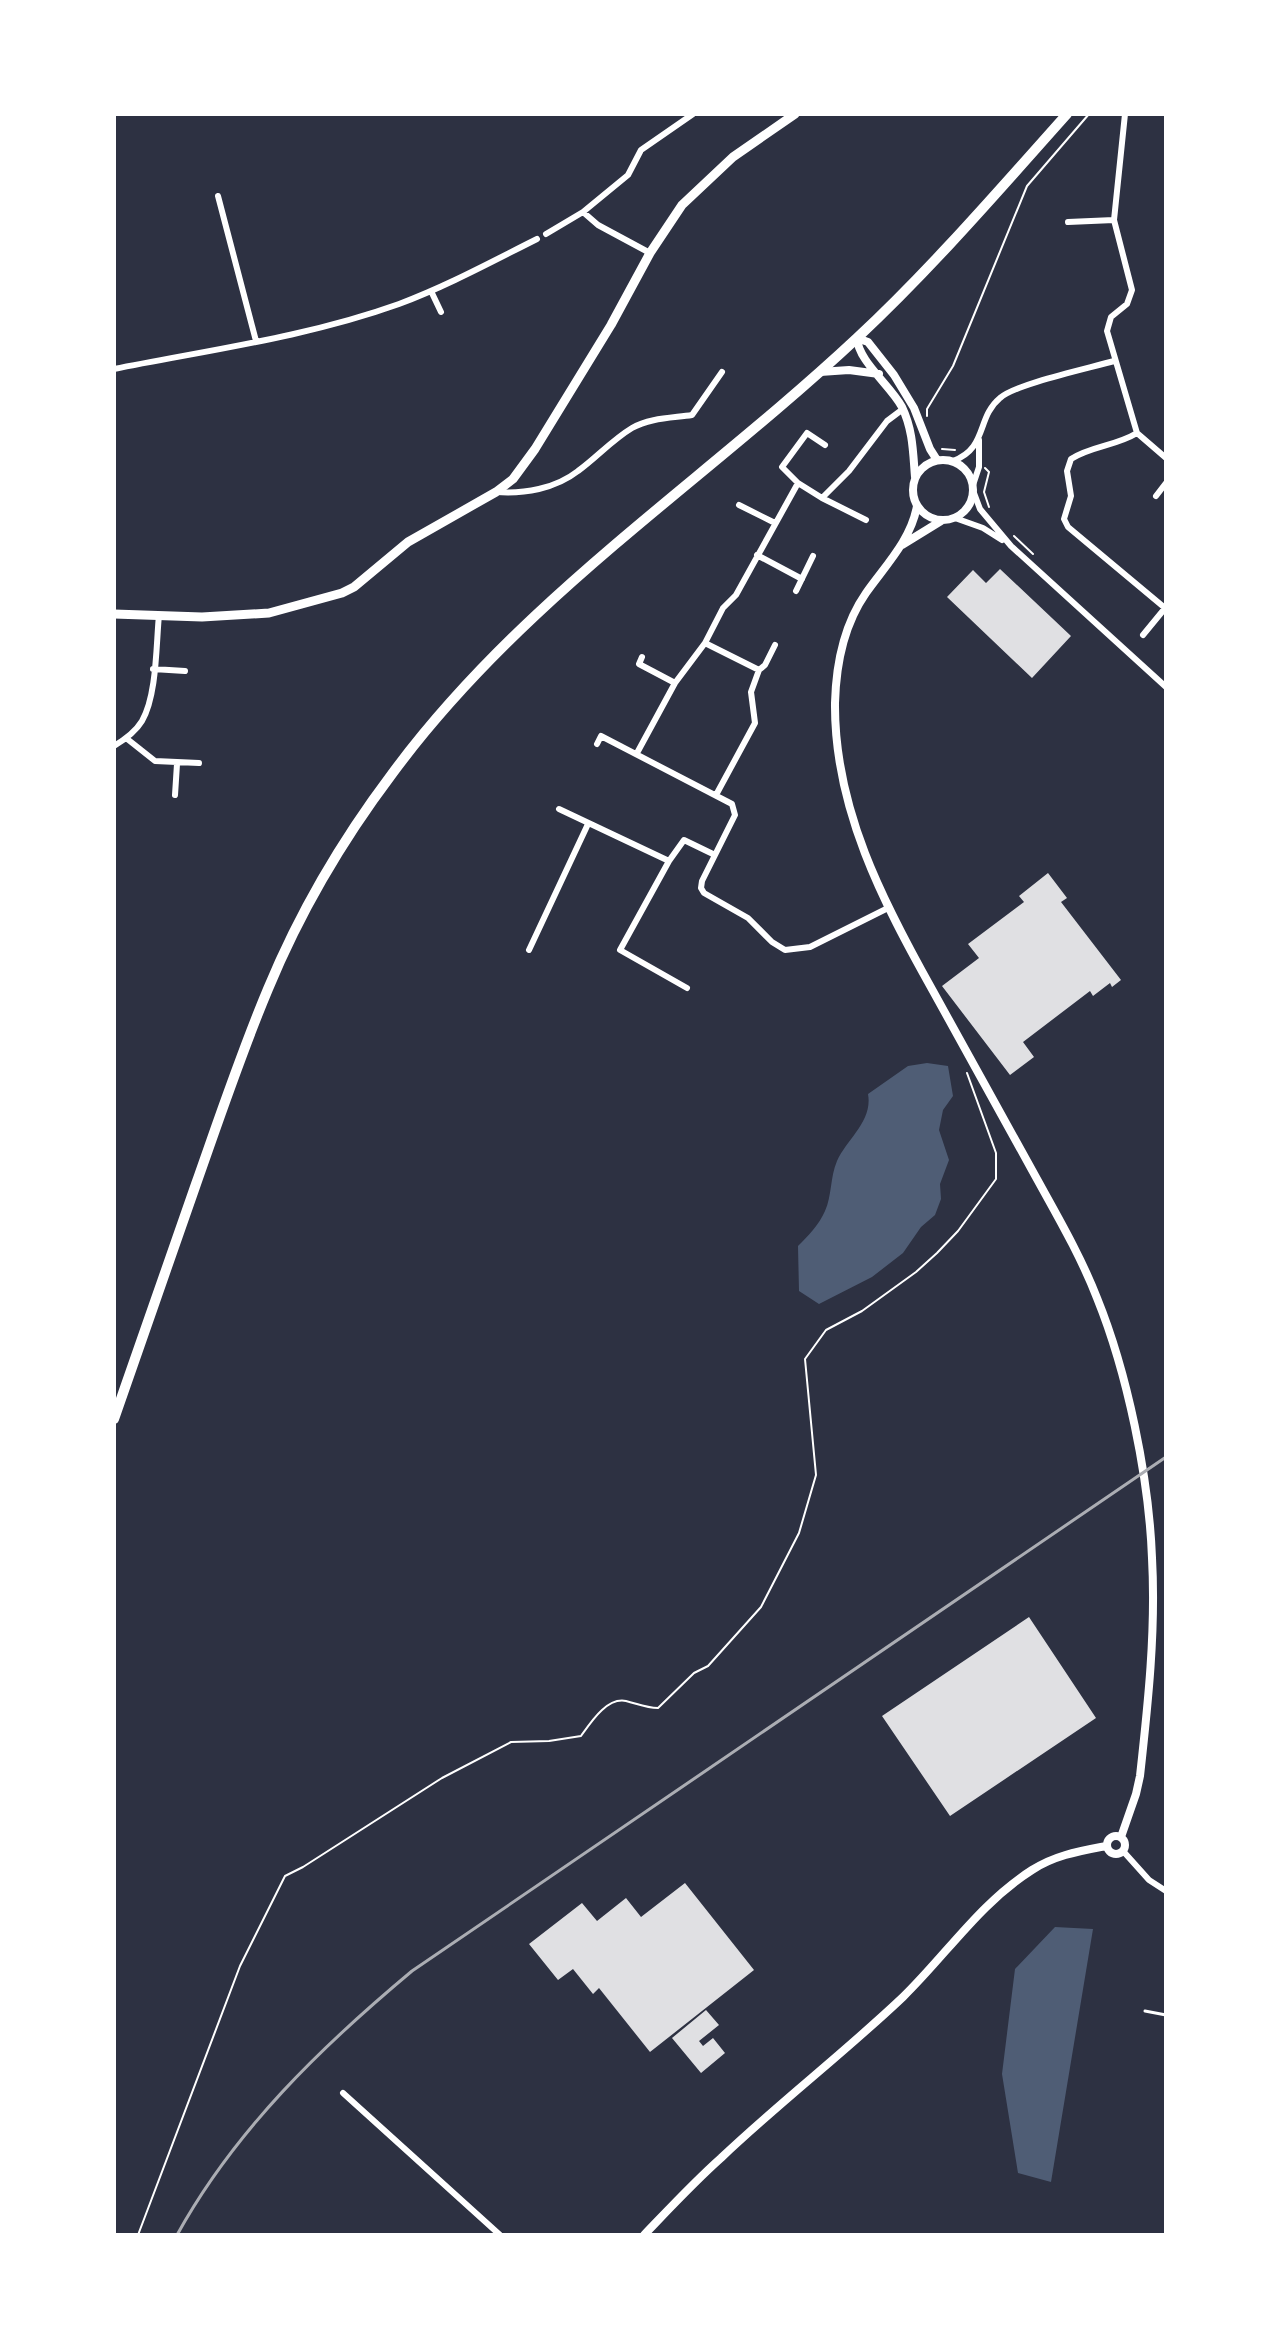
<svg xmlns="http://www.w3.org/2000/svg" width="1280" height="2349" viewBox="0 0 1280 2349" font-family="Barlow,sans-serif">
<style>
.water{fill:#4f5d75}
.building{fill:#e0e0e3}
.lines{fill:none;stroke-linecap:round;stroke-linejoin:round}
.path{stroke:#fff;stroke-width:2}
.service{stroke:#fff;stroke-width:3}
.minor{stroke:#fff;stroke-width:6}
.tertiary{stroke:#fff;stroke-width:8}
.secondary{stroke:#fff;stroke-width:9}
.primary{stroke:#fff;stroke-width:10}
.rail{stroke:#abadb3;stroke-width:3}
</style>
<rect width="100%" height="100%" fill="#2d3142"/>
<path class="water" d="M927,1063l21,3 5,30 -10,14 -4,20 10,30 -9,24 1,15 -6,16 -14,12 -18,26 -31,24 -53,27 -20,-13 -1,-45c10,-10 21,-21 27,-35 7,-15 5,-34 12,-50 10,-22 36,-40 31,-67l40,-28z
M1055,1927l38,2 -42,253 -33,-9 -16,-99 13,-105z"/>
<path class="building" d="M1000,569l71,67 -39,42 -85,-81 26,-27 13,13z
M1048,873l19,25 -6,4 60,78 -9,7 -2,-4 -17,13 -3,-5 -67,51 11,15 -24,18 -68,-89 37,-28 -11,-14 56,-42 -5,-6z
M1029,1617l67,101 -146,98 -68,-100z
M685,1883l69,87 -104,82 -51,-64 -6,6 -20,-25 -15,11 -29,-36 53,-41 15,18 29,-23 15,19z
M706,2010l13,15 -20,16 4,5 10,-8 12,15 -24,20 -29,-35z"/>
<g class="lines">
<path class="path" d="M927,416v-7l26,-43 74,-180 62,-72
M942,449l13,1
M985,468l4,4 -5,20 5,15
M1014,536l19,18
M138,2235l102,-269 45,-90 18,-9 139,-89 69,-36 38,-1 32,-5c10,-14 26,-39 45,-35 12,3 20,7 32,7l36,-35 14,-7 53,-59 38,-74 17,-58 -11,-116 21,-29 36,-19 54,-39 21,-19 21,-22 38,-52v-26l-29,-80"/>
<path class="service" d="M1145,2011l21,4"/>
<path class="minor" d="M1125,114l-11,106 18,70 -5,14 -16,13 -4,14 30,102 29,25
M218,196l38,145
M583,212l45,-37 13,-25 52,-36
M1068,222l46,-2
M546,234l37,-22 15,13 52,28
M431,291l10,21
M114,369c95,-19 193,-32 285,-65 48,-18 92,-42 138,-65
M1137,433c-21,13 -46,13 -66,26l-4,12 4,25 -7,23 4,8 97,81
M953,461c35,-13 23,-43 47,-63 15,-14 90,-30 114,-37
M798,483l-16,-16 25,-34 18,12
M973,485l6,-18v-27
M496,492c28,2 59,-3 82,-21 18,-13 34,-31 54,-43 17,-10 40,-10 60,-13l30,-43
M974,493l6,16 31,37 155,141
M1156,496l10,-13
M822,498l44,22
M739,505l36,18
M955,518l28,10 19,12
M757,555l45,24
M796,591l17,-35
M1143,635l23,-28
M705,643l54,27 6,-5 10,-20
M642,657l-3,7 36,19
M153,669l32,2
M126,738l29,23 44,2
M597,744l4,-8 131,68 3,11 -33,66 -1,7 3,5 44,25 24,24 13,8 25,-3 78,-39
M114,746c10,-6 22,-15 28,-25 15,-26 14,-76 17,-106
M637,753l38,-70 30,-40 18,-35 13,-13 62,-112 24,15 27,-27 38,-50 16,-12
M175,795l2,-31
M716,795l39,-72 -4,-31 8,-22
M559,809l110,52 15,-21 31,15
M669,861l-49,89 67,38
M529,950l59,-126
M1123,1851l26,29 17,11
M343,2093l157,142"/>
<path class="tertiary" d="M820,372l29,-2 30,4
M913 490a30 30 0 1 1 60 0a30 30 0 1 1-60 0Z
M915,477c-2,-25 -2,-47 -13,-70 -12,-22 -44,-46 -45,-69l11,4 26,33 20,33 16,41 7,11
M917,506c-6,34 -32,60 -51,87 -23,33 -30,72 -31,110 -1,105 48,199 98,288 33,60 66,119 99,179 23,42 48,84 65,128 30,74 52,179 55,260 4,72 -4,146 -12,218l-4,18 -15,43
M902,545l39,-24
M1107 1845a9 9 0 1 1 18 0a9 9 0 1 1-18 0Z
M644,2235c25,-26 50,-53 77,-77 59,-56 123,-105 182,-161 44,-43 77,-94 129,-127 23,-15 48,-19 74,-24"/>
<path class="secondary" d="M114,614l88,3 67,-4 73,-20 12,-6 54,-45 88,-50 17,-13 22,-30 76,-124 39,-72 32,-48 51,-48 62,-43"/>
<path class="primary" d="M114,1419c27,-78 55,-157 82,-235 23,-65 45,-131 72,-195 31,-75 75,-150 124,-215 129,-175 309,-290 465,-436 75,-70 142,-148 210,-224"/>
<path class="rail" d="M177,2235c58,-105 144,-188 235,-264l754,-514"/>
</g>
<rect width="1280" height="2349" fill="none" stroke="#ffffff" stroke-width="232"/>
</svg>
